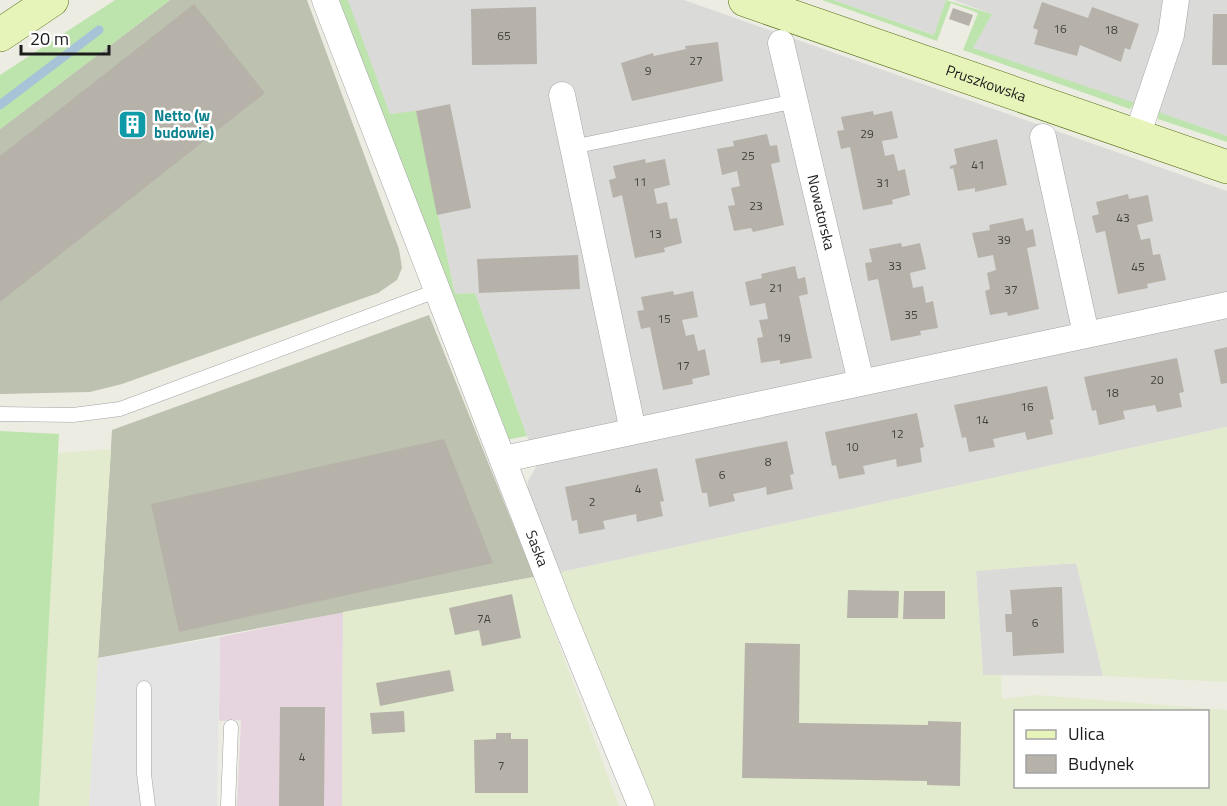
<svg xmlns="http://www.w3.org/2000/svg" width="1227" height="806" viewBox="0 0 1227 806" font-family="'Titillium Web',sans-serif">
<style>
.residential{fill:#dadad9}
.industrial{fill:#e6d5df}
.construction{fill:#bdc1af}
.farmland{fill:#e3ebcf;fill-rule:evenodd}
.grass{fill:#bde4ac}
.parking{fill:#e4e4e4}
.lines{fill:none;stroke-linecap:round;stroke-linejoin:round}
.stream{stroke:#a6c3d8;stroke-width:9}
.building{fill:#b6b2a9}
.lane-casing{stroke:#a3a3a3;stroke-width:15}
.street-casing{stroke:#a3a3a3;stroke-width:27}
.secondary-casing{stroke:#4e6a0d;stroke-width:34}
.lane{stroke:#fff;stroke-width:14}
.street{stroke:#fff;stroke-width:26}
.secondary{stroke:#e6f4ba;stroke-width:33}
.labels{text-anchor:middle;stroke-width:5;stroke-linejoin:round;paint-order:stroke}
.number-label{font-size:12px;fill:#42423f}
.street-label{font-size:15px;fill:#1c1c1c;stroke:#fff}
.culture-label{font-size:15px;font-weight:bold;fill:#0d838f;stroke:#fff;text-anchor:start}
</style>
<rect width="100%" height="100%" fill="#edece3"/>
<path class="residential" d="M347,0h337l543,191v236l-670,146 -30,-78 1,-14 8,-14 -9,-31 -52,-143 -20,1 -39,-182 -26,2z
M833,0h113l-11,35z
M953,0h274v136l-255,-88 20,-34z
M1077,563l26,113 -120,-1 -7,-105z"/>
<path class="industrial" d="M343,612l-1,194h-105l4,-86 -22,1 1,-84z"/>
<path class="construction" d="M170,0h137l92,249 3,19 -5,12 -19,13 -256,91 -32,8 -90,2v-265z
M429,315l105,262 -436,81 14,-228z"/>
<path class="farmland" d="M1227,427v255l-124,-6 -27,-113 -100,8 7,104h18l1,24 35,-4 190,15v96h-575l-95,-233zM1016,712h192v74h-192z
M111,449l-22,357h-50l18,-353z
M534,577l85,229h-277l1,-194z"/>
<path class="grass" d="M115,0h55l-170,129v-54z
M339,0h8l2,3 41,111 26,-3 39,183 20,-1 52,143 -21,4z
M822,0h11l101,35 12,-35 46,14 -19,34 162,55 -5,6 -167,-59 15,-37 -27,-10 -14,38z
M1159,108l2,5 66,23v6l-69,-23z
M0,431l59,3 -20,372h-39z"/>
<path class="parking" d="M220,637l-3,169h-128l9,-148z"/>
<g class="lines">
<path class="stream" d="M0,105l99,-75"/>
</g>
<path class="building" d="M1042,2l46,16 4,-11 47,17 -9,26 -5,-2 -4,14 -41,-17 -3,11 -43,-12 4,-14 -5,-2z
M194,4l71,89 -265,209v-146z
M536,7l1,57 -65,1 -1,-56z
M953,8l20,7 -4,11 -20,-7z
M1213,14h14v51h-15z
M718,42l5,39 -91,20 -11,-38 32,-10 1,3 32,-7 -1,-3z
M450,104l21,104 -34,7 -21,-104z
M873,111l1,4 18,-4 6,27 -16,3 3,15 9,-2 4,17 7,-2 5,26 -18,5 1,4 -30,6 -13,-63 -9,2 -4,-18 7,-1 -3,-13z
M767,134l3,12 7,-1 3,17 -9,2 13,61 -31,7 -2,-4 -17,3 -6,-25 7,-1 -4,-17 9,-2 -3,-15 -15,4 -5,-26 17,-3 -1,-5z
M997,139l10,46 -32,7v-4l-17,3 -5,-23 -3,1v-3l7,-2 -3,-15z
M645,159l1,4 19,-4 5,26 -16,4 3,15 10,-2 3,17 7,-1 5,25 -18,5 1,4 -30,6 -13,-63 -9,3 -4,-18 7,-2 -3,-12z
M1128,194l1,5 19,-4 5,26 -16,4 4,15 9,-2 3,17 7,-1 6,26 -19,4 1,4 -30,6 -13,-63 -9,2 -4,-17 7,-2 -3,-12z
M1023,218l3,13 7,-2 3,17 -9,2 12,61 -31,7 -1,-4 -17,3 -5,-24 5,-2 -3,-16 9,-3 -3,-15 -15,3 -6,-25 18,-3 -1,-5z
M901,243l1,4 18,-4 6,26 -16,4 3,15 10,-2 3,17 7,-2 5,27 -18,3 1,4 -30,6 -13,-62 -10,2 -3,-18 7,-1 -3,-13z
M578,255l2,34 -101,4 -2,-34z
M795,266l3,13 7,-2 3,17 -9,2 13,62 -32,6v-4l-19,3 -4,-25 6,-1 -4,-17 9,-1 -3,-16 -15,3 -5,-24 17,-4 -1,-4z
M673,291l1,4 19,-4 5,26 -16,3 4,16 8,-2 4,17 7,-2 5,26 -18,4 1,5 -30,6 -13,-63 -9,2 -4,-18 7,-1 -3,-13z
M1227,347v36l-6,1 -7,-34z
M1177,358l7,34 -5,1 3,14 -25,5 -2,-7 -32,6 2,8 -26,6 -3,-15 -4,1 -8,-34z
M1047,386l7,33 -4,1 3,14 -26,6 -2,-8 -32,7 2,8 -26,5 -3,-15 -4,1 -8,-33z
M917,413l7,34 -4,1 2,14 -25,5 -1,-8 -33,7 2,8 -26,5 -3,-14 -4,1 -7,-34z
M444,439l49,124 -314,69 -28,-128z
M787,441l7,33 -4,1 3,14 -26,6 -1,-8 -33,7 2,7 -26,6 -2,-14h-5l-7,-34z
M657,468l7,33 -4,1 3,14 -26,6 -1,-8 -33,7 2,8 -26,5 -2,-14 -5,1 -7,-34z
M1056,587h6l2,66 -51,3 -1,-24h-6l-1,-18h7l-2,-24z
M848,590l51,1 -1,27h-51z
M904,591h41v28h-42z
M512,594l9,44 -39,8 -3,-16 -24,5 -6,-27z
M745,643l55,1 -1,79 129,2v-4l33,1 -1,64 -33,-1v-4l-185,-3z
M450,670l4,21 -74,15 -4,-23z
M280,707h45l-1,99h-45z
M404,711l1,21 -33,2 -2,-21z
M496,733h15v6h17v54h-53l-1,-53 22,-1z"/>
<g class="lines">
<defs>
<path id="lane" d="M572,147l224,-46
M0,414l73,1 47,-6 316,-118
M144,688v86l4,32
M228,806l3,-79"/>
<g id="street">
<path id="s1" d="M325,0l235,608 81,198"/>
<path id="s2" d="M781,43l80,339"/>
<path d="M562,95l71,336"/>
<path d="M1137,136l34,-101 5,-35"/>
<path d="M1043,137l43,197"/>
<path d="M504,459l723,-154"/>
</g>
<g id="secondary">
<path id="s3" d="M745,0l482,167"/>
<path d="M0,35l52,-35"/>
</g>
</defs>
<use href="#lane" class="lane-casing"/>
<use href="#street" class="street-casing"/>
<use href="#secondary" class="secondary-casing"/>
<use href="#lane" class="lane"/>
<use href="#street" class="street"/>
<use href="#secondary" class="secondary"/>
</g>
<defs>
<symbol id="building-square" viewBox="-11 -11 22 22"><rect x="-9" y="-9" width="18" height="18" rx="4" fill="#0f9aa8" stroke="#fff"/><path d="M-4-6H4V6H1V3H-1V6H-4ZM-2.5-4.3h1.7v1.8h-1.7ZM.8-4.3h1.7v1.8H.8ZM-2.5-1h1.7V.8h-1.7ZM.8-1h1.7V.8H.8Z" fill="#fff"/></symbol>
</defs>
<g fill-rule="evenodd">
<use href="#building-square" x="116" y="108" width="33" height="33"/>
</g>
<g class="labels">
<g class="number-label">
<text x="1060" y="33">16</text>
<text x="1111" y="34">18</text>
<text x="504" y="40">65</text>
<text x="696" y="65">27</text>
<text x="648" y="75">9</text>
<text x="867" y="138">29</text>
<text x="748" y="160">25</text>
<text x="978" y="169">41</text>
<text x="640" y="186">11</text>
<text x="883" y="187">31</text>
<text x="756" y="210">23</text>
<text x="1123" y="222">43</text>
<text x="655" y="238">13</text>
<text x="1004" y="244">39</text>
<text x="895" y="270">33</text>
<text x="1138" y="271">45</text>
<text x="776" y="292">21</text>
<text x="1011" y="294">37</text>
<text x="911" y="319">35</text>
<text x="664" y="323">15</text>
<text x="784" y="342">19</text>
<text x="683" y="370">17</text>
<text x="1157" y="384">20</text>
<text x="1112" y="397">18</text>
<text x="1027" y="411">16</text>
<text x="982" y="424">14</text>
<text x="897" y="438">12</text>
<text x="852" y="451">10</text>
<text x="768" y="466">8</text>
<text x="722" y="479">6</text>
<text x="638" y="493">4</text>
<text x="592" y="506">2</text>
<text x="484" y="623">7A</text>
<text x="1035" y="627">6</text>
<text x="302" y="761">4</text>
<text x="501" y="770">7</text>
</g>
<g class="street-label">
<text dy="5" stroke="none"><textPath href="#s3" startOffset="255">Pruszkowska</textPath></text>
<text dy="5" stroke="none"><textPath href="#s2" startOffset="174">Nowatorska</textPath></text>
<text dy="5" stroke="none"><textPath href="#s1" startOffset="588">Saska</textPath></text>
</g>
<g class="culture-label">
<text x="154" y="121">Netto (w<tspan x="154" dy="17">budowie)</tspan></text>
</g>
</g>
<rect x="1014" y="710" width="195" height="78" fill="#ffffff" stroke="#a4a4a4" stroke-width="1.5"/>
<rect x="1026" y="730" width="30" height="9" fill="#e6f4ba" stroke="#a4a4a4" stroke-width="1.5"/>
<text x="1068" y="740" font-size="18" fill="#1c1c1c">Ulica</text>
<rect x="1026" y="755" width="30" height="18" fill="#b6b2a9" stroke="#a4a4a4" stroke-width="1.5"/>
<text x="1068" y="770" font-size="18" fill="#1c1c1c">Budynek</text>
<path d="M21 45v9h88v-9" fill="none" stroke="#1c1c1c" stroke-width="3"/>
<text x="30" y="45" font-size="18" fill="#1c1c1c" stroke="#ffffff" stroke-width="4.5" paint-order="stroke">20 m</text>
</svg>
